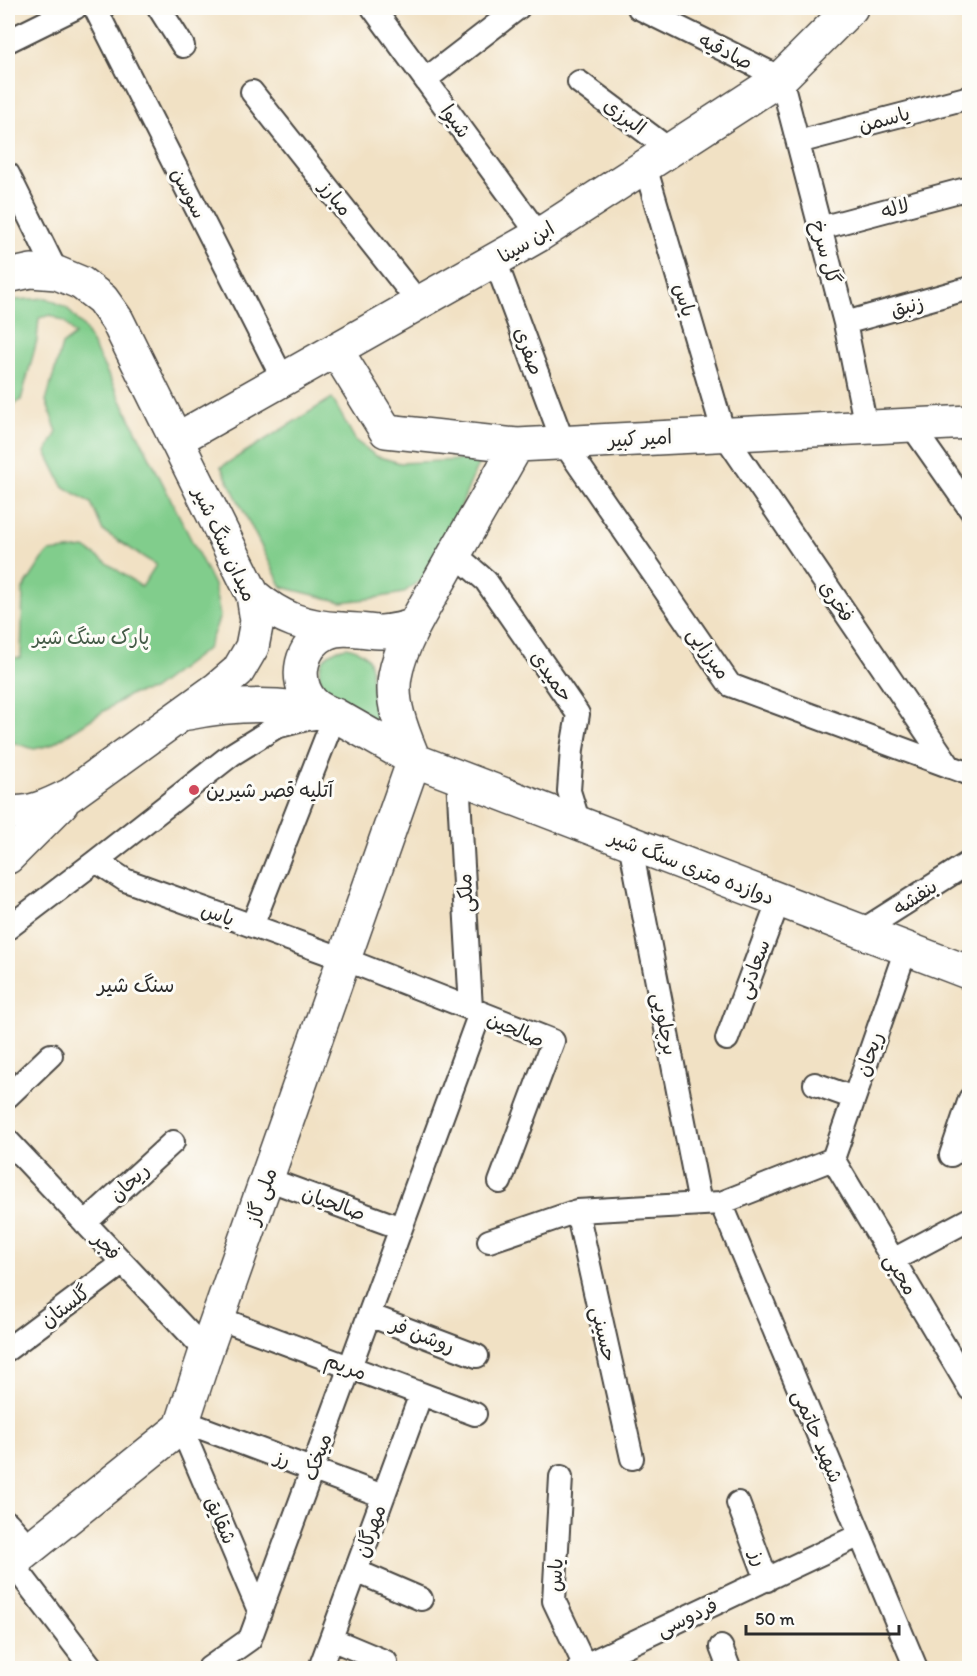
<svg xmlns="http://www.w3.org/2000/svg" width="977" height="1676" viewBox="0 0 977 1676" font-family="Itim,'Playpen Sans Arabic',sans-serif">
<style>
.green{fill:#81cd8c;stroke:#567c5c;stroke-width:1.5}
.lines{fill:none;stroke-linecap:round;stroke-linejoin:round}
.street-casing{stroke:#494642;stroke-width:26}
.secondary-casing{stroke:#494642;stroke-width:36}
.street{stroke:#fff;stroke-width:22}
.secondary{stroke:#fff;stroke-width:33}
.poi-dot{fill:#d1495b;stroke:#fdfcf7;stroke-width:2}
.labels{text-anchor:middle;stroke-width:6;stroke-linejoin:round;paint-order:stroke}
.street-label{font-size:20px;fill:#2b2b2b;stroke:#fdfcf7}
.park-label{font-size:20px;fill:#455c48;stroke:#fdfcf7}
.poi-label{font-size:20px;fill:#2b2b2b;stroke:#fdfcf7;text-anchor:start}
.neighbourhood-label{font-size:21px;fill:#2b2b2b;stroke:#fdfcf7}
</style>
<rect width="100%" height="100%" fill="#fdfcf7"/>
<filter id="ink" filterUnits="userSpaceOnUse"><feTurbulence type="fractalNoise" baseFrequency=".0167" numOctaves="2"/><feDisplacementMap in="SourceGraphic" scale="12" xChannelSelector="R" yChannelSelector="G"/><feConvolveMatrix kernelMatrix="1 2 1 2 8 2 1 2 1" color-interpolation-filters="sRGB"/></filter>
<filter id="wash" filterUnits="userSpaceOnUse"><feTurbulence type="fractalNoise" baseFrequency=".008" numOctaves="4" result="noise"/><feDisplacementMap in="SourceGraphic" scale="24" xChannelSelector="R" yChannelSelector="G"/><feGaussianBlur stdDeviation="1.35" result="paint"/><feColorMatrix in="noise" values="0 0 0 0 0 0 0 0 0 0 0 0 0 0 0 0 0 1.4 0 .05"/><feComposite in="paint" operator="in"/></filter>
<g filter="url(#wash)">
<rect width="100%" height="100%" fill="#f1e1c4"/>
<path class="green" d="M47,298l20,10 18,21 129,256 6,31 -12,32 -56,42 -23,5 -78,50 -17,4 -26,-8v-84l13,1 2,-69 21,-32 5,-5 36,-4 57,39 14,-22 -53,-34 -12,-28 -28,-17 -17,-34 11,-20 -11,-31 16,-56 13,-10 -10,-13 -14,-7 -12,3 -2,22 -16,60 -13,9v-105l6,-4z
M332,398l24,43 20,15 24,7 80,-4 -38,94 -14,21 -25,19 -28,5 -33,4 -60,-15 -61,-120z
M347,647c31,7 22,23 26,47 3,13 11,27 16,40l-60,-38c-18,-22 -10,-44 18,-49z"/>
</g>
<g filter="url(#ink)">
<g class="lines">
<defs>
<path id="street" d="M95,8l188,371
M159,8l24,38
M373,8l166,227
M639,8l142,70 64,245 21,104
M8,41l67,-33
M426,79l92,-71
M579,82l91,68
M252,92l167,211
M798,142l172,-45
M645,166l79,268 226,333
M8,174l49,99
M820,228l150,-40
M495,260l68,182 167,243 240,89
M845,323l125,-35
M911,425l59,84
M455,554l31,27 92,133 -6,35 -3,42 10,32
M458,777l13,232
M630,843l70,361
M96,861l29,19 219,79 209,82 -53,141
M8,928l88,-67 135,-106 45,-28 31,-8 28,-4 -83,211
M860,932l110,-70
M727,1039l52,-139
M815,1084l39,14
M8,1096l43,-41
M8,1141l198,210
M951,1155l19,-56
M833,1159l137,230
M833,1159l73,-210
M267,1179l134,49
M721,1203l195,465
M577,1211l55,247
M85,1223l88,-81
M489,1241l88,-30 144,-8 112,-44
M893,1260l77,-41
M369,1315l108,41
M218,1318l257,96
M8,1349l115,-86
M183,1421l200,75
M181,1427l79,186
M561,1477l-7,124 31,65
M738,1503l29,77
M8,1523l22,25
M12,1563l80,105
M356,1571l65,28
M331,1639l55,23
M721,1647l8,21
M209,1668l41,-29 230,-626
M320,1668l101,-274
M579,1668l281,-133"/>
<path id="secondary" d="M8,276l23,-5 26,2 24,10 21,16 15,21 136,275 4,26 -5,26 -14,24 -20,17 -148,107c-20,10 -40,20 -62,17
M336,350l50,81 131,14
M176,440l363,-205 242,-157 70,-70
M253,595c28,24 52,32 88,34
M414,625c-10,4 -21,6 -32,7 -18,0 -39,-7 -56,1 -25,12 -33,46 -15,68 6,7 15,11 24,14l79,45 556,213
M188,713c48,-10 94,-11 142,1
M414,760c-10,-25 -24,-56 -19,-84 6,-35 34,-76 51,-107 24,-42 48,-83 71,-124l453,-23
M8,857l54,-54
M8,1566l173,-139 25,-76 208,-591"/>
</defs>
<use href="#street" class="street-casing"/>
<use href="#secondary" class="secondary-casing"/>
<use href="#street" class="street"/>
<use href="#secondary" class="secondary"/>
</g>
</g>
<circle class="poi-dot" cx="194" cy="790" r="6"/>
<g class="labels">
<g class="street-label">
<text transform="translate(726 51) rotate(27)" y="7">صادقیه</text>
<text transform="translate(625 116) rotate(37)" y="7">البرزی</text>
<text transform="translate(884 119) rotate(-15)" y="7">یاسمن</text>
<text transform="translate(456 121) rotate(54)" y="7">شیوا</text>
<text transform="translate(189 193) rotate(63)" y="7">سوسن</text>
<text transform="translate(336 198) rotate(52)" y="7">مبارز</text>
<text transform="translate(895 208) rotate(-15)" y="7">لاله</text>
<text transform="translate(526 242) rotate(-31)" y="7">ابن سینا</text>
<text transform="translate(826 252) rotate(75)" y="7">گل سرخ</text>
<text transform="translate(685 300) rotate(74)" y="7">یاس</text>
<text transform="translate(907 306) rotate(-15)" y="7">زنبق</text>
<text transform="translate(529 351) rotate(70)" y="7">صفری</text>
<text transform="translate(640 438) rotate(-3)" y="7">امیر کبیر</text>
<text transform="translate(225 544) rotate(65)" y="7">میدان سنگ شیر</text>
<text transform="translate(837 601) rotate(56)" y="7">فخری</text>
<text transform="translate(709 653) rotate(55)" y="7">میرزایی</text>
<text transform="translate(552 676) rotate(55)" y="7">حمیدی</text>
<text transform="translate(692 867) rotate(21)" y="7">دوازده متری سنگ شیر</text>
<text transform="translate(465 893) rotate(-93)" y="7">ملکی</text>
<text transform="translate(915 897) rotate(-33)" y="7">بنفشه</text>
<text transform="translate(218 914) rotate(20)" y="7">یاس</text>
<text transform="translate(753 969) rotate(-70)" y="7">سعادتی</text>
<text transform="translate(665 1024) rotate(79)" y="7">برچلویی</text>
<text transform="translate(516 1029) rotate(24)" y="7">صالحین</text>
<text transform="translate(869 1054) rotate(-71)" y="7">ریحان</text>
<text transform="translate(129 1182) rotate(-43)" y="7">ریحان</text>
<text transform="translate(261 1196) rotate(-71)" y="7">ملی گاز</text>
<text transform="translate(334 1203) rotate(20)" y="7">صالحیان</text>
<text transform="translate(107 1246) rotate(47)" y="7">فجر</text>
<text transform="translate(901 1274) rotate(59)" y="7">محبی</text>
<text transform="translate(65 1306) rotate(-37)" y="7">گلستان</text>
<text transform="translate(604 1334) rotate(77)" y="7">حسینی</text>
<text transform="translate(423 1335) rotate(21)" y="7">روشن فر</text>
<text transform="translate(346 1366) rotate(21)" y="7">مریم</text>
<text transform="translate(818 1436) rotate(67)" y="7">شهید حاتمی</text>
<text transform="translate(317 1457) rotate(-70)" y="7">میخک</text>
<text transform="translate(283 1458) rotate(20)" y="7">رز</text>
<text transform="translate(221 1520) rotate(67)" y="7">شقایق</text>
<text transform="translate(370 1531) rotate(-70)" y="7">مهرگان</text>
<text transform="translate(759 1558) rotate(70)" y="7">رز</text>
<text transform="translate(555 1575) rotate(-87)" y="7">یاس</text>
<text transform="translate(687 1617) rotate(-25)" y="7">فردوسی</text>
</g>
<g class="park-label">
<text x="91" y="644">پارک سنگ شیر</text>
</g>
<g class="poi-label">
<text x="206" y="797">آتلیه قصر شیرین</text>
</g>
<g class="neighbourhood-label">
<text x="136" y="992">سنگ شیر</text>
</g>
</g>
<rect width="977" height="1676" fill="none" stroke="#fdfcf7" stroke-width="30"/>
<path d="M746 1625v9h153v-9" fill="none" stroke="#2b2b2b" stroke-width="3"/>
<text x="755" y="1625" font-size="18" fill="#2b2b2b" stroke="#fdfcf7" stroke-width="4.5" paint-order="stroke">50 m</text>
</svg>
